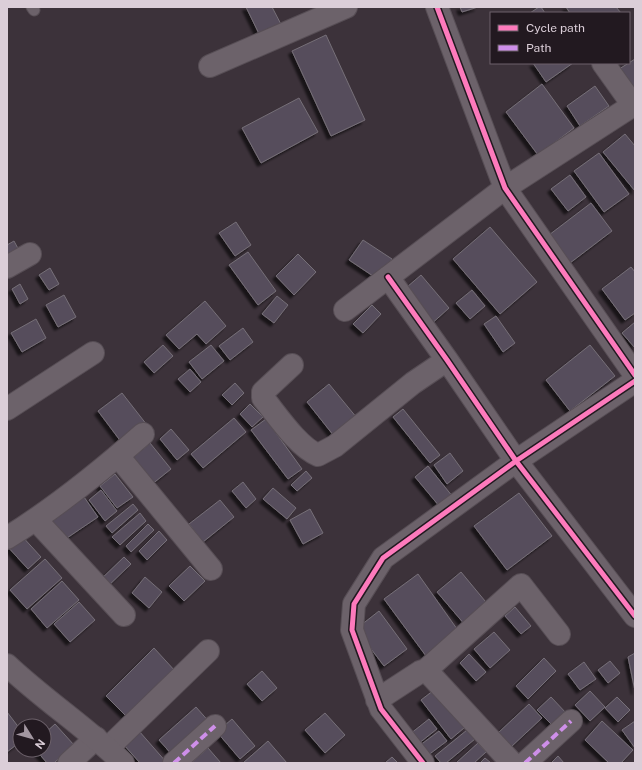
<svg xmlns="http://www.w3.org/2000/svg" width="642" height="770" viewBox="0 0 642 770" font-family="'Public Sans',sans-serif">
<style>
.building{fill:#564e5b;stroke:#766f78;filter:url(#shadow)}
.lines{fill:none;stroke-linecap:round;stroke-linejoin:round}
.service-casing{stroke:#574e55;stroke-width:13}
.minor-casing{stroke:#574e55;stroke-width:24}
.tertiary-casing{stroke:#574e55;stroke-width:24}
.service{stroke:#6c626a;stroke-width:11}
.minor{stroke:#6c626a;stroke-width:22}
.tertiary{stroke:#6c626a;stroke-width:22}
.quiet{stroke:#ce8fe9;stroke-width:4;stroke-dasharray:8 4;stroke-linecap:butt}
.cycleway-casing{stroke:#221920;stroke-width:8}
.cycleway{stroke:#fd7abc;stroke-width:5}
</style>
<defs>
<filter id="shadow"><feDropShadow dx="-3.5" dy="3.5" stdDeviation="1" flood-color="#0009"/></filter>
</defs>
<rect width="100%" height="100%" fill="#3c323a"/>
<path class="building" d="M246,7h26l13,25 -22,10z
M460,7h18l-16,5z
M539,7h2l4,6h-15z
M566,7h50l5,6h-51z
M326,35l39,85 -34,16 -39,-85z
M635,59v28l-5,4 -14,-20z
M533,63h40l-27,19z
M542,84l32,44 -36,27 -32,-43z
M595,86l14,20 -29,20 -13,-20z
M299,98l19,34 -57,31 -19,-35z
M625,134l10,12v45l-32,-39z
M599,153l30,41 -25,18 -30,-41z
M570,175l16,22 -18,14 -17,-22z
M591,203l21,28 -42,32 -21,-28z
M236,222l15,23 -16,11 -16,-23z
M490,227l47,55 -37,32 -47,-55z
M363,240l29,19 -13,21 -30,-20z
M14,241l7,13 -14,7v-16z
M248,252l28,39 -18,14 -29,-40z
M298,254l18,18 -22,23 -18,-19z
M631,267l4,5v41l-10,7 -23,-31z
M50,268l9,16 -10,6 -10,-15z
M421,275l28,33 -21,19 -28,-34z
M20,284l8,15 -8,5 -8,-15z
M472,290l13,16 -15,13 -14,-16z
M64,295l12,22 -18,10 -12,-22z
M277,296l11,9 -14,18 -12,-9z
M205,301l21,25 -20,18 -9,-10 -18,15 -13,-14z
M372,305l9,9 -18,19 -10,-9z
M496,316l19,27 -12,9 -19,-28z
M36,319l10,19 -24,14 -11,-19z
M635,322v26l-13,-15z
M243,328l10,14 -23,18 -11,-14z
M163,345l10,11 -19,17 -10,-11z
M211,345l13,16 -22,18 -13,-17z
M590,345l25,31 -45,35 -24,-31z
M190,369l11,13 -11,10 -12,-13z
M235,383l9,10 -12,12 -10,-10z
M329,384l28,34 -23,18 -27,-34z
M122,393l25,32 -25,18 -24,-32z
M250,404l13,13 -11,10 -12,-13z
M403,409l37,46 -10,8 -37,-46z
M234,418l12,14 -43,36 -12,-14z
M266,419l36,50 -14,10 -37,-49z
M171,429l18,21 -12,10 -17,-21z
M150,443l21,26 -20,16 -21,-25z
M450,453l13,18 -16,13 -13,-19z
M428,466l25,31 -13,10 -25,-30z
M306,471l6,7 -15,13 -6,-6z
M115,474l18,23 -16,11 -17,-22z
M243,482l13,17 -10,9 -14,-17z
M273,488l23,20 -9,11 -24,-20z
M101,490l16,21 -12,10 -16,-21z
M519,493l33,43 -45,34 -33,-44z
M84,497l14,20 -34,23 -13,-20z
M220,500l14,17 -31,25 -14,-18z
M133,504l5,6 -26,23 -6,-7z
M310,509l13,24 -20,11 -13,-24z
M140,513l6,8 -26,24 -8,-8z
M148,524l6,6 -23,22 -5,-6z
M159,531l8,9 -20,20 -8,-9z
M20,534l21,23 -13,12 -21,-23z
M124,557l7,7 -27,26 -7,-7z
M45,559l17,19 -35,31 -17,-19z
M190,566l15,15 -21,20 -15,-15z
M461,572l29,35 -24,19 -29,-34z
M418,574l44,62 -33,24 -45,-61z
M145,577l17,15 -13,16 -17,-15z
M62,581l17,19 -32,28 -16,-19z
M79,602l16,18 -25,22 -16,-18z
M515,607l16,19 -10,8 -16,-18z
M379,611l28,38 -23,17 -28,-37z
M494,632l16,18 -20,18 -16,-19z
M154,648l22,24 -48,46 -22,-22z
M635,653v38l-7,-34z
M469,654l17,18 -10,9 -16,-18z
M544,658l12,13 -28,28 -12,-13z
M610,661l10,12 -12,10 -10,-13z
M584,662l12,17 -16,11 -12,-16z
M262,671l15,17 -15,13 -15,-17z
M434,690l30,38 -13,11 -30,-39z
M590,691l15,16 -15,14 -15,-16z
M551,697l16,17 -13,13 -17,-17z
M617,697l13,13 -12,12 -13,-14z
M529,704l13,14 -31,29 -13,-14z
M196,707l15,17 -37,33 -15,-17z
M7,712l13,17v13l-13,10z
M325,713l20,22 -20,18 -20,-23z
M232,719l23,27 -15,13 -23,-27z
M429,719l8,10 -19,15 -8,-10z
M602,721l31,29 -12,13h-12l-24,-23z
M635,721v27l-13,-18z
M55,724l19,21 -20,18h-7l-11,-13h8v-16z
M467,730l8,9 -29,24h-5l-6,-7z
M139,731l28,32h-27l-16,-18z
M439,731l8,10 -20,15 -8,-10z
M268,741l19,22h-44z
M478,743l8,9 -12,11h-18z
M208,748l13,15h-30z
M558,756l6,7h-13z
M392,757l6,6h-13z
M485,758l6,5h-11z"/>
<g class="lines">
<defs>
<path id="service" d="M32,7l2,3"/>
<path id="minor" d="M437,7l68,181 130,187
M603,63l30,42
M210,66l136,-59
M7,267l23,-13
M388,277l59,83 69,101 119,155
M345,310l160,-122 130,-84
M292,365l-29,27v6c14,17 35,49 55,57l17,-9 78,-63 34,-23
M7,409l86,-56
M118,456l93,113
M36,520l88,95
M7,538c48,-30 93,-66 136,-104
M426,670l95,-85 38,49
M377,700l43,-28 6,-2 86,93
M108,748l100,-97
M69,763l27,-25
M174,763l41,-37
M423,763l-42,-54 -29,-79 2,-26 29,-46 133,-97 119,-80
M525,763l46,-42"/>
<path id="tertiary" d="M7,665c37,35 80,63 116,98"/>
</defs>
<use href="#service" class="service-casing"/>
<use href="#minor" class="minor-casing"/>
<use href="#tertiary" class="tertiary-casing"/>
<use href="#service" class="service"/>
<use href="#minor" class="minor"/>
<use href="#tertiary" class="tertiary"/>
<path class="quiet" d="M174,763l41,-37
M525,763l46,-42"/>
<defs>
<path id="cycleway" d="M437,7l68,181 130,187
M388,277l59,83 69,101 119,155
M423,763l-42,-54 -29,-79 2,-26 29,-46 133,-97 119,-80"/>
</defs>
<use href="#cycleway" class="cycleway-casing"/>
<use href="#cycleway" class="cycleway"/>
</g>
<rect width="642" height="770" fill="none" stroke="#dbced8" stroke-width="16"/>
<rect x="490" y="12" width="140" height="52" fill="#221920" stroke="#6c616a"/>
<rect x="498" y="25" width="20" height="6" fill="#fd7abc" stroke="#6c616a"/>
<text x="526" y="32" font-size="12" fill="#dbced8">Cycle path</text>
<rect x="498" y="45" width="20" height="6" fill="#ce8fe9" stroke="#6c616a"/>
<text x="526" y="52" font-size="12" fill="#dbced8">Path</text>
<g transform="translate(32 738) rotate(127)"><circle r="19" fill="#221920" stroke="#6c616a"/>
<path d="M0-3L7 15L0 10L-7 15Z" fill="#a397a1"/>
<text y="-6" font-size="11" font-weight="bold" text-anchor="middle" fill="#dbced8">N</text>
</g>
</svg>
